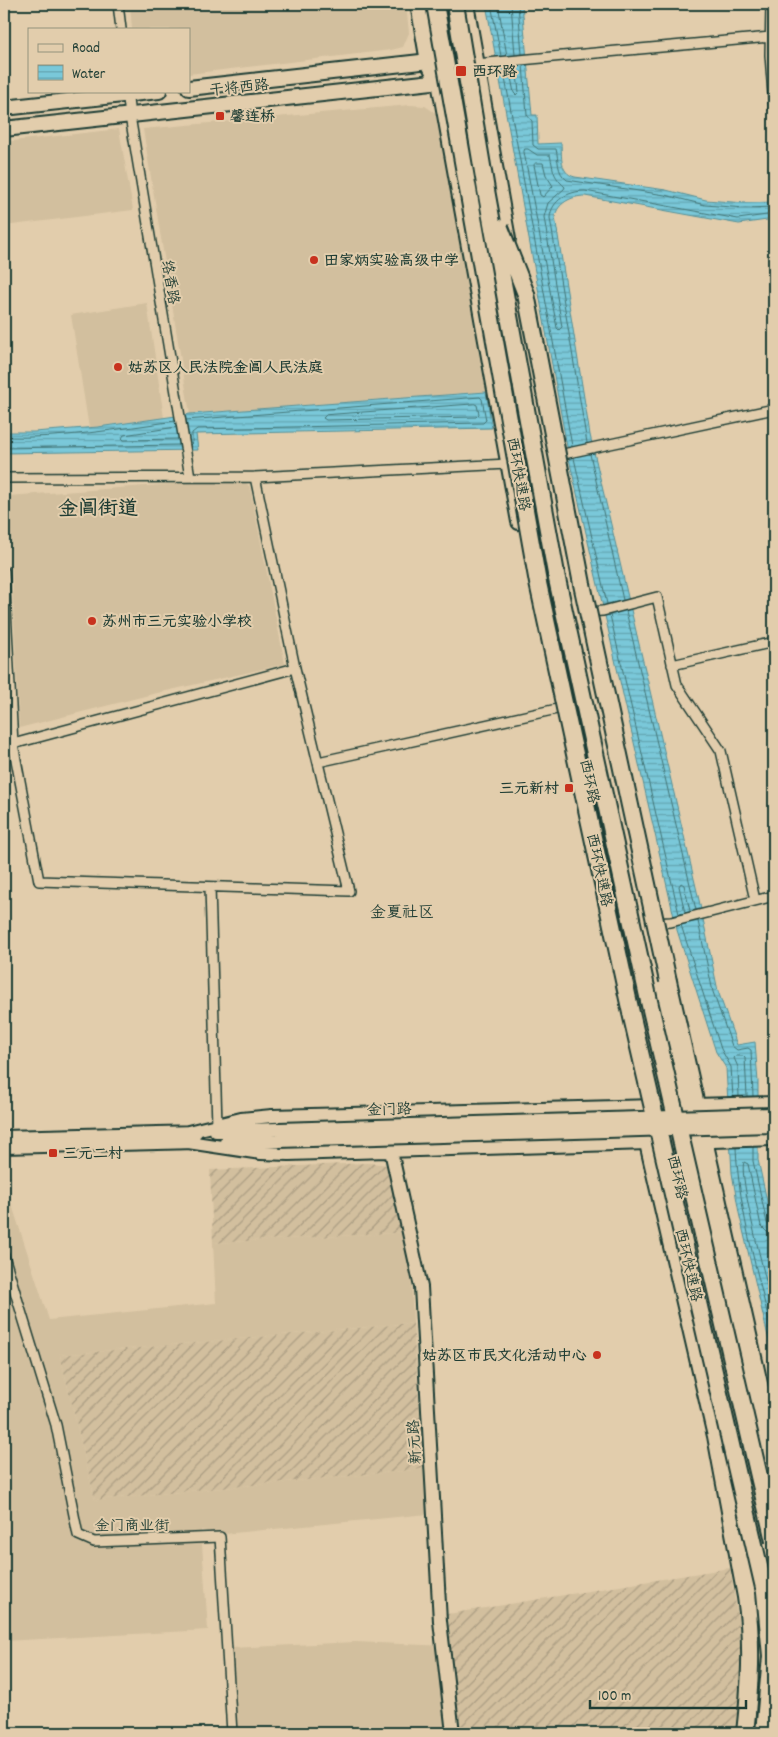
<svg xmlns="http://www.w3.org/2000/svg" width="778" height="1737" viewBox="0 0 778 1737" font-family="Dekko,'LXGW WenKai TC',sans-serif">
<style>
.built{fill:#d2bf9e}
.industrial{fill:url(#industrial-furrows)}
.water{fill:url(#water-rules);stroke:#569097}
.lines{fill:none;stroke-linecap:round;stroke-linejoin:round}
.shore{stroke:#437576;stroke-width:1}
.street-casing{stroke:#1f3d34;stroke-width:12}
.secondary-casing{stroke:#1f3d34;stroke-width:16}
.primary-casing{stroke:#1f3d34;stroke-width:18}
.highway-casing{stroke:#1f3d34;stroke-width:20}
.street{stroke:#e2cdac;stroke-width:9}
.secondary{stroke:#e2cdac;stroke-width:12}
.primary{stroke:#e2cdac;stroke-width:14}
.highway{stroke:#e2cdac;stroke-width:16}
.secondary-bridge-casing{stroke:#1f3d34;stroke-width:16;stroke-linecap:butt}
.highway-bridge-casing{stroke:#1f3d34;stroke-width:20;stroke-linecap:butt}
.secondary-bridge{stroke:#e2cdac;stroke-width:12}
.highway-bridge{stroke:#e2cdac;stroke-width:16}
.poi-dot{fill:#c8321e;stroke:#e2cdac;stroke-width:2}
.labels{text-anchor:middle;stroke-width:4;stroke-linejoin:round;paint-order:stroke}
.poi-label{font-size:15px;font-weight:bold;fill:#1f3d34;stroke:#e2cdac;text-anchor:start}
.street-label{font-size:15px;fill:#1f3d34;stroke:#e2cdac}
.neighbourhood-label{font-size:16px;fill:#1f3d34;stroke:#e2cdac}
.district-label{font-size:20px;font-weight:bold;fill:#1f3d34;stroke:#e2cdac}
</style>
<defs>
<pattern id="industrial-furrows" width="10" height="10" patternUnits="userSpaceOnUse" patternTransform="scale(1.25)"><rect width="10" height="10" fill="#d2bf9e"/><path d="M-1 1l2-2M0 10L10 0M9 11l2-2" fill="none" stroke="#aa9c82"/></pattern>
<pattern id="water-rules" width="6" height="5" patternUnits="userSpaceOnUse" patternTransform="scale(1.25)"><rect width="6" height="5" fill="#7ac8d9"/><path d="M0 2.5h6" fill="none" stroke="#63a4b1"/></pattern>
</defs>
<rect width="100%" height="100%" fill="#e2cdac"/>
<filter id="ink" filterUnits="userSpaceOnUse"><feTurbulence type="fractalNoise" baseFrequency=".02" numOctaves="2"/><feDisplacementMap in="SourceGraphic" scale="10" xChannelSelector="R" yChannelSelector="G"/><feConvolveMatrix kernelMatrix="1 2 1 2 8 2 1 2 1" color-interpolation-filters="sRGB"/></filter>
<g filter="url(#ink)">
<path class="built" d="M130,4h276l3,29 -6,14 -12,3 -202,24v-45h-57z
M410,105l15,1 12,8 49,278 -296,22 -47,-285z
M119,129l14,81 -129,16v-84z
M147,303l17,115 -75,10 -18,-113z
M242,479l8,8 35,177 -132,30 -134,34 -11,-232z
M4,1176h7v26l38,118 167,-17 -3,-60 197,-11 3,91 -353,32 35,145 329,-31 4,45 -205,20 -22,-4 7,100 -204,11z
M355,1642l92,4 12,87h-222l-6,-85z"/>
<path class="industrial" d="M367,1163l14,1 11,2 18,66 -197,11 -3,-73z
M413,1323l11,146 -329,31 -35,-145z
M730,1568l8,51 3,44 -3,70h-41l-1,-2 -17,2h-220l-17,-118z"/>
<path class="water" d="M486,4h36l10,111h5l1,29 23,-1c1,13 -2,30 14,34l91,13 40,10 39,3 29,-1v17l-35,5 -154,-28c-13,0 -28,7 -30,21l35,218 109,465 19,91 19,54 18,-3 3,40v78l16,73v129l-35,-149 -7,-40 -6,-105 -10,-16 -39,-122 -107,-467z
M486,392l6,36 -296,6 2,16 -194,3v-21h30l64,-5 92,-13z"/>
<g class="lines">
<path class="shore" d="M491,4l10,52
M498,4l9,52
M511,4l4,51
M518,4l4,50
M523,65l4,50 5,6 1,24 5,4h18c3,11 0,23 11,31l98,15 40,10 40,3 29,-1
M503,67l69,379
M509,67l5,26 2,2 3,-3 -3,-26
M525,149h3l9,6h13c4,16 2,20 15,32l-1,2 -16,14 -4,14 18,110 -3,3 -2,-2 -33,-176z
M536,163h7l3,12 7,11 -10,11 -3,-2 -6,-30z
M475,404l2,1 2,9 -3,3 -150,3 -3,-2 3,-3z
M186,420l294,-23 2,2 4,21 -3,3 -286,6 -5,4v10l-2,2
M176,427l-52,8 -2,3 2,2 54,-1
M4,437c57,2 115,-8 171,-16
M587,443l-37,-225c1,-18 19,-27 35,-27l153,28 36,-5
M4,448l175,-3
M590,454l33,146
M574,458l33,146
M626,611l70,299
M610,615l69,299
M685,913l-6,-27 2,-3 3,2 6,26
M698,921l15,71 19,54 5,4 11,-2 3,2 2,46
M681,925l40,124 10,18 2,30
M739,1096l-1,-29 -4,-9 2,-2h7l2,2 2,38
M753,1147v14l14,62 3,4h4
M736,1148c3,65 23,129 38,193
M774,1234l-7,-2 -6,-6 -13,-62 -4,-2c-6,16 25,128 30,152"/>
<defs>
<path id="street" d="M118,4l3,25
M771,4l-1,51 4,52
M476,64l295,-27
M127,91l3,25 60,361
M554,456l220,-47
M4,478l251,-1 253,-13 31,-5
M4,571l9,173 26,137 310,10 -54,-223 -40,-191
M584,612l19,-1 54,-14 20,88 44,66 34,149
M672,665l102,-23
M4,744h9l282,-76
M318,762l239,-53
M210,887l7,238
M653,923l18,-1 103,-26
M4,1256l52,169 22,110 16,7 126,-5 12,196"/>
<path id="secondary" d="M216,1131l63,-2
M188,1132l53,-13 31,-3 502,-13
M4,1137l192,-5
M188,1142l73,11 28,1 485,-15
M226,1142l53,-1
M4,1147l192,-5
M391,1151l30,136 19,334 13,112"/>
<path id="primary" d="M444,4l10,55
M466,4l42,235
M437,71l82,451
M451,75l6,5 11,62
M189,88l285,-32
M4,108l155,-17
M4,129l474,-52
M515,280l54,297 116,527 89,390
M743,1539l12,53 9,25"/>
<path id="highway" d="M419,4l10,58 10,20
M668,981l106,469
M645,1114l3,29 68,293 30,161c7,46 4,91 -1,136"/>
</defs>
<use href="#street" class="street-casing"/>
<use href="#secondary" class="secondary-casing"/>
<use href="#primary" class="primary-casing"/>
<use href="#highway" class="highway-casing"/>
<use href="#street" class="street"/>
<use href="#secondary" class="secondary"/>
<use href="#primary" class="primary"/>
<use href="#highway" class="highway"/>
<defs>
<path id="secondary-bridge" d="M279,1129l495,-15
M279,1141l495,-15"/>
<path id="highway-bridge" d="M435,4l103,579 93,430 134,579 6,64 -7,77
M455,4l31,186 71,389 92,422 125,540
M500,228l26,66 56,290 86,397"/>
</defs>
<use href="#secondary-bridge" class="secondary-bridge-casing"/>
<use href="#highway-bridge" class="highway-bridge-casing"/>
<use href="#secondary-bridge" class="secondary-bridge"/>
<use href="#highway-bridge" class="highway-bridge"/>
</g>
</g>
<g class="poi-dot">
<rect x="455" y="65" width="12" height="12" rx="2.5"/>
<rect x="215" y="111" width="10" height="10" rx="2.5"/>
<circle cx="314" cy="260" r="5"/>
<circle cx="118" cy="367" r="5"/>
<circle cx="92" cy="621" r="5"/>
<rect x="564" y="783" width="10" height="10" rx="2.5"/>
<rect x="48" y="1148" width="10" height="10" rx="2.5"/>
<circle cx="597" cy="1355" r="5"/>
</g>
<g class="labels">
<g class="poi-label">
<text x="472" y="76">西环路</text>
<text x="230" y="121">馨连桥</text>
<text x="324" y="265">田家炳实验高级中学</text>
<text x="128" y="372">姑苏区人民法院金阊人民法庭</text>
<text x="102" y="626">苏州市三元实验小学校</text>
<text x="559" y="793" text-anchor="end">三元新村</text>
<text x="63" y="1158">三元二村</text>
<text x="587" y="1360" text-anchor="end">姑苏区市民文化活动中心</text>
</g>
<g class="street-label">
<text transform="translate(239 87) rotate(-6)" y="5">干将西路</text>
<text transform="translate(171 282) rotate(81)" y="5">络香路</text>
<text transform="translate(519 474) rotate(80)" y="5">西环快速路</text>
<text transform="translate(590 781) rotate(78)" y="5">西环路</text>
<text transform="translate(600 870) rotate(78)" y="5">西环快速路</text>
<text transform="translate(389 1109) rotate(-2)" y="5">金门路</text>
<text transform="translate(678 1177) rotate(77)" y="5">西环路</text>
<text transform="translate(689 1265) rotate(77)" y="5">西环快速路</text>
<text transform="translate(414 1442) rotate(-93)" y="5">新元路</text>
<text x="132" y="1530">金门商业街</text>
</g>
<g class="neighbourhood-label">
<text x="402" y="917">金夏社区</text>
</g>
<g class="district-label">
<text x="98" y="514">金阊街道</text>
</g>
</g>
<rect width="778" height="1737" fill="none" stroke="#e2cdac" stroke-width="20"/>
<rect x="10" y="10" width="758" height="1717" fill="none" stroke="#1f3d34" stroke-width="2" filter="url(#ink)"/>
<rect x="28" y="28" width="162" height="65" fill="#e2cdac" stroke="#94937c"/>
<rect x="38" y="44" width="25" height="8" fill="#e2cdac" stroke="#94937c"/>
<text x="72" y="52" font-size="15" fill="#1f3d34">Road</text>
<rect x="38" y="65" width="25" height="15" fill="url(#water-rules)" stroke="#94937c"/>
<text x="72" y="78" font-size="15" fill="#1f3d34">Water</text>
<path d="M590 1700v8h156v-8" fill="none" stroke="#1f3d34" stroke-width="2.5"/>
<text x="598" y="1700" font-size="15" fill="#1f3d34" stroke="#e2cdac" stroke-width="4" paint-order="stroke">100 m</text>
</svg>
